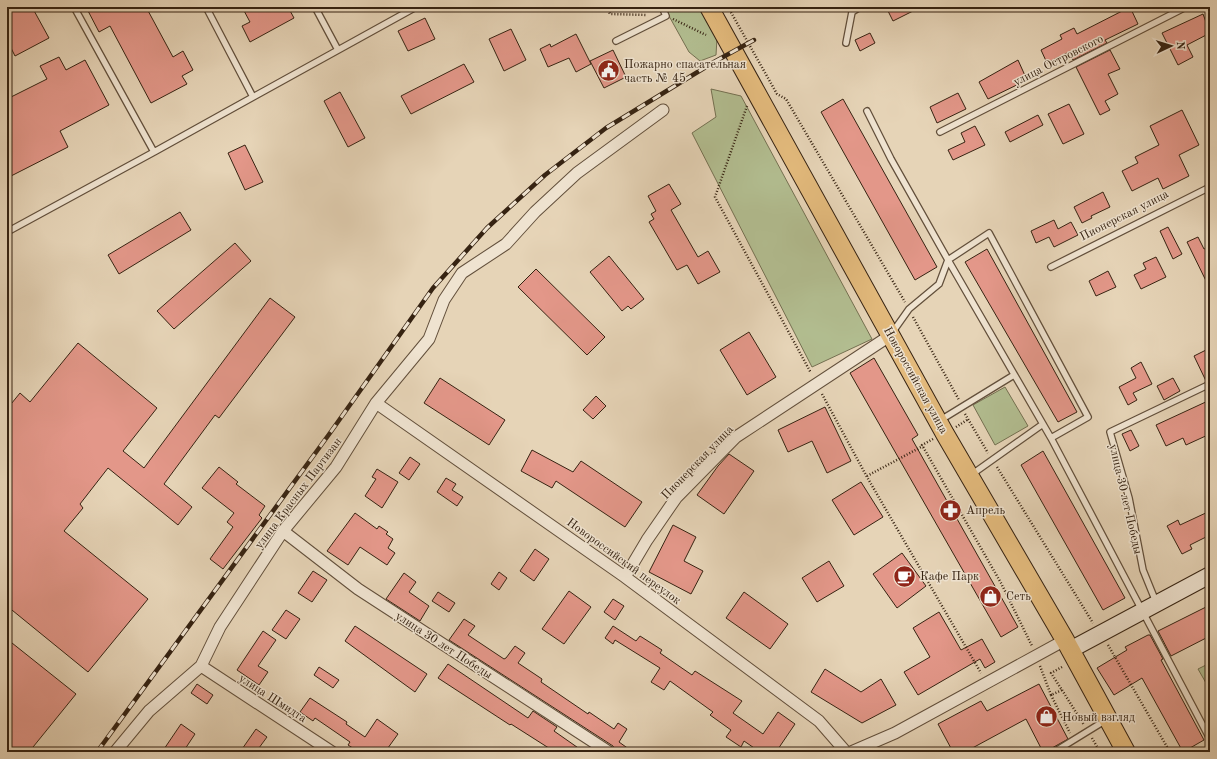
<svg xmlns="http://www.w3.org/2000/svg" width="1217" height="759" viewBox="0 0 1217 759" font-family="'Old Standard TT',serif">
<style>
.green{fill:#b2bd90;stroke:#747051}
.building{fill:#e39789;stroke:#362312}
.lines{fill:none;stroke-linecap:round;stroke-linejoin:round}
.lane-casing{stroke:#624f3b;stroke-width:8}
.street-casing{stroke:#624f3b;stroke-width:13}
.secondary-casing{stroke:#362312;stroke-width:18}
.primary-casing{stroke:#362312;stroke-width:20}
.path{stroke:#362312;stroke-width:2.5;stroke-dasharray:1 2;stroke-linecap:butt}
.lane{stroke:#efe3d0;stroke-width:5.5}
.street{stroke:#efe3d0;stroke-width:11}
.secondary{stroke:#efe3d0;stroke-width:16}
.primary{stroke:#e3ba7c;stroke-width:18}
.rail-casing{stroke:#362312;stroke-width:4.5}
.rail{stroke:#efe3d0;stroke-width:3;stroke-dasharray:9;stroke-linecap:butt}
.labels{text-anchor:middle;stroke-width:3;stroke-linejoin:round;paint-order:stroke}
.street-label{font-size:12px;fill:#362312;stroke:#efe3d0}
.poi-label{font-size:12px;fill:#362312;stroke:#efe3d0;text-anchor:start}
</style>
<rect width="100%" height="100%" fill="#e6d4b7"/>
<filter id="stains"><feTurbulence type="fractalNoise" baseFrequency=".005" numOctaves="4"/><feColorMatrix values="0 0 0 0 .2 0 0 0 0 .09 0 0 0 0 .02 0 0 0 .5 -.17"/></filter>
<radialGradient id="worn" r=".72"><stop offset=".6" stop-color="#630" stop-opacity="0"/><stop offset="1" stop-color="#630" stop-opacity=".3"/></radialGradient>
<path class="green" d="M664,7h36l17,31 -1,17 -16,6 -11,-9z
M711,89l30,7 131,243 -60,28 -120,-234 24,-16z
M1005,387l23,39 -33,19 -22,-40z
M1210,663v27l-12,-21z"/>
<path class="building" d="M7,7h25l17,31 -34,18 -8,-16z
M86,7h60l27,50 10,-6 10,19 -11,6 5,8 -36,19 -41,-77 -11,6z
M242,7h46l6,11 -44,24 -8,-16 8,-4z
M886,7h35l-28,14z
M1130,7l8,17 -33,16 2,3 -34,17 -4,-8 -22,11 -6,-13 21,-11 -2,-4 14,-7 3,6z
M1203,14l7,19 -23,12 6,12 -15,8 -16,-32z
M425,18l10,21 -27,12 -10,-20z
M511,29l15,31 -22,11 -15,-32z
M870,33l5,10 -15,8 -5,-11z
M576,34l15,30 -15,8 -7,-14 -21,9 -8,-18 10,-5 1,3z
M613,50l13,27 -22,11 -14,-27z
M1110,50l10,19 -12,5 10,20 -13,7 5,9 -10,5 -24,-48z
M59,57l7,13 19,-10 24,45 -49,26 8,16 -57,29 -4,-8v-69l40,-20 -7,-13z
M1018,60l9,20 -39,19 -9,-17z
M464,64l10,18 -63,32 -10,-18z
M340,92l25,46 -17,9 -24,-46z
M958,93l8,16 -29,14 -7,-16z
M843,99l94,168 -22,13 -94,-168z
M1069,104l15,30 -21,10 -15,-30z
M1182,110l17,35 -20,10 10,21 -26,13 -5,-11 -26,13 -10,-20 16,-8 -3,-6 24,-12 -9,-19z
M1038,115l5,10 -33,17 -5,-10z
M975,126l10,19 -32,15 -5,-10 17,-8 -4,-9z
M245,145l18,37 -18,8 -17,-37z
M669,184l12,20 -10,6 27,47 10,-6 12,21 -22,12 -11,-19 -10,5 -28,-48 5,-3 -3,-5 5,-3 -8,-15z
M1103,192l7,15 -19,9 1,2 -10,5 -8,-16z
M180,212l11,18 -72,44 -11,-19z
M1054,220l4,9 13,-7 7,13 -24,12 -5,-10 -13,6 -5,-12z
M1168,227l14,27 -9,5 -13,-28z
M1198,237l6,12 6,-2v42l-23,-47z
M235,243l16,18 -77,68 -17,-18z
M987,249l90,163 -19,10 -93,-160z
M609,256l35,43 -13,10 -3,-3 -6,5 -32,-39z
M1156,257l10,20 -25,12 -7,-14 12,-6 -3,-6z
M536,269l69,68 -18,18 -69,-68z
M1108,271l8,16 -20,9 -7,-15z
M270,298l25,19 -76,101 -4,-3 -51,69 28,23 -14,18 -70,-57 -28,36 3,4 -19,23 84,68 -60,73 -81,-66v-197l13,-16 10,9 48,-59 79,65 -34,43 21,17z
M749,332l27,45 -29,18 -27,-45z
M1210,348v32l-4,1 -12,-25z
M874,358l44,77 -6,4 106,188 -17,10 -151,-264z
M1141,362l11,22 -19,9 4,7 -9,5 -9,-18 17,-9 -5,-10z
M440,378l65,42 -16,25 -65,-42z
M1173,378l7,13 -16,9 -7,-14z
M596,396l10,10 -13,13 -10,-9z
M1210,400v34l-24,11 -3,-7 -17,8 -10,-21z
M825,407l26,54 -24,12 -15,-32 -24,11 -10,-22z
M1131,430l8,16 -9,5 -8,-17z
M532,450l41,22 8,-11 61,41 -17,25 -69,-46 -4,7 -31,-17z
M1043,451l82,147 -22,12 -82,-145z
M729,454l25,17 -30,43 -27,-19 21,-29z
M410,457l10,7 -11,16 -10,-7z
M219,467l19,15 -2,2 29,22 -6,9 3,3 -39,51 -13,-10 23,-32 -6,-5 7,-9 -32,-25z
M377,469l21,13 -16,26 -17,-12 11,-17 -4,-2z
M446,478l10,6 -4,6 11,7 -6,9 -20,-14z
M861,482l22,35 -29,18 -22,-35z
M1210,511v24l-20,10 2,4 -10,5 -15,-28 11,-6 2,5z
M355,513l22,16 2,-3 9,6 -2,2 7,5 -5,9 7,5 -8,12 -27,-18 -12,18 -21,-14z
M673,525l23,12 -12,24 19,10 -12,23 -42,-22z
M535,549l14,10 -15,22 -14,-10z
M902,553l24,33 -29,22 -24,-34z
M829,561l15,25 -27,16 -15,-24z
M313,571l14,9 -15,22 -14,-9z
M499,572l8,6 -8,12 -8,-6z
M404,573l12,9 -7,10 20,14 -9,15 -34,-22z
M569,591l22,16 -27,37 -22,-15z
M438,592l17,11 -6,9 -17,-11z
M744,592l44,32 -18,25 -44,-31z
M613,599l11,7 -9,14 -11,-8z
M1210,605v31l-39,20 -13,-25z
M286,610l14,9 -14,20 -14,-9z
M939,612l22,38 21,-11 13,23 -10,6 -5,-9 -62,36 -14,-23 26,-15 -17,-29z
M464,619l11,7 -7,9 36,24 2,-1 9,-12 10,7 -7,10 24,16 -1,3 47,32 1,-2 25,17 4,-6 9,6 -8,13 14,10h-17l-3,-6 -164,-106z
M355,626l72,48 -12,18 -70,-51z
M613,626l23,15 4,-5 22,14 -2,3 32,22 3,-4 47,30 -9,12 30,21 15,-22 17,12 -19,28h-16l-16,-11 -3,6 -15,-10 5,-7 -21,-15 3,-3 -43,-31 -6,9 -13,-8 9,-14 -45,-28 -2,4 -8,-6z
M263,631l13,9 -18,26 10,6 -9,13 -22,-15z
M1148,635h2l13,24 -2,1 43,80 -21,12 -41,-74 -28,17 -17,-27 30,-18 -2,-3z
M7,639l69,55 -47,58h-22z
M448,664l80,54 5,-7 24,16 -3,4 30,21h-29l-44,-28 -1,1 -72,-47z
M319,667l20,13 -6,8 -19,-13z
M825,669l36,23 20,-13 15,26 -34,18 -51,-31z
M197,684l16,11 -6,9 -16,-11z
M1039,684l29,55 -16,9 -2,4h-7l-17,-33 -61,33h-12l-15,-28 43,-23 6,10z
M310,698l37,24 -1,2 19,13 12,-18 21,15 -13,18h-26l-11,-7 2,-3 -35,-24 -2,3 -13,-9z
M181,724l14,10 -12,18h-21z
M256,729l11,8 -11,15h-16z"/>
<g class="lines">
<defs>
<path id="lane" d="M206,7l47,90 163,-90
M315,7l23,43
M616,41l50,-25 -4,-9
M846,43l6,-31 8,-5
M867,111l24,48 57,101 41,-27 99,184 -37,21 159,301
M940,132l246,-125
M154,152l99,-55
M7,232l147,-80 -80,-145
M948,260l103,178
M1051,267l159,-80
M892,333l17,-24 30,-25 9,-24
M939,421l75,-46
M971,475l72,-51
M1156,602l-13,-32 -14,-72 -19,-66 100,-48
M1054,752l52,-32"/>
<path id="street" d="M376,403l249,174 194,144 27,31
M283,531l75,58 251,163
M625,577l22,-37 29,-42 60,-61 155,-102
M201,666l131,86
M115,752l34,-41 52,-45 19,-39 63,-96 53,-64 40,-64 53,-64 15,-39 18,-27 44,-29 29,-32 42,-39 86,-63
M851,752l44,-19 170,-93"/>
<path id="secondary" d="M1070,650l140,-75"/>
<path id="primary" d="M709,7l236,427 120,206 61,112"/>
</defs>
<use href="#lane" class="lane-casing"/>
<use href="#street" class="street-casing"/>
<use href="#secondary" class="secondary-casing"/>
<use href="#primary" class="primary-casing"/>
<path class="path" d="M607,7l3,7 37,1
M728,7l49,87 9,5 119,203
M673,19l33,16
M747,106l-32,91 96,176
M913,317l46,83
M822,394l45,83 114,196
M965,414l23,39
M956,427l11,-7
M933,439l-11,6 79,138 31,63
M997,467l96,156
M867,476l56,-30
M1108,645l62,107
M1040,666l11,29
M1062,667l-11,6 11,17 -11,5 19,38
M1062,690l22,35
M1092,738l8,14"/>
<use href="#lane" class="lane"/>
<use href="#street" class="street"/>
<use href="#secondary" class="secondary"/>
<use href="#primary" class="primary"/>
<defs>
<path id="rail" d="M97,752l233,-319 103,-145 54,-60 58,-53 61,-47 108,-66 40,-22"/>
</defs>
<use href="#rail" class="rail-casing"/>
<use href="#rail" class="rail"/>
</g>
<defs>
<symbol id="civic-disc" viewBox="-11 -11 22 22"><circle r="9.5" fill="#8f2418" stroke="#efe3d0"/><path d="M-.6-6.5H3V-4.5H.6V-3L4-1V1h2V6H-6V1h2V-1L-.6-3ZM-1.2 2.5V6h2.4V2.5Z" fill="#fff"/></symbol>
<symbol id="pharmacy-disc" viewBox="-11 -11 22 22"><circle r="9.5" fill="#8f2418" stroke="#efe3d0"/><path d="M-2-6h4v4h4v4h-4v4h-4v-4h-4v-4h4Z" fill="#fff"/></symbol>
<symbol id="cafe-disc" viewBox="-11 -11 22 22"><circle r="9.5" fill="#8f2418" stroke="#efe3d0"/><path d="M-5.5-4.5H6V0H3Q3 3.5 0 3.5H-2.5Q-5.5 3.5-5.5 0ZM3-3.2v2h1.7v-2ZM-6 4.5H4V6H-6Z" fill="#fff"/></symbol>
<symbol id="shop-disc" viewBox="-11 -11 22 22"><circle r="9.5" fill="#8f2418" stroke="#efe3d0"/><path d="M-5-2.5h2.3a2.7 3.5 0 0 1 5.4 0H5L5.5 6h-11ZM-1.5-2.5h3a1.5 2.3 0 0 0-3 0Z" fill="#fff"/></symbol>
</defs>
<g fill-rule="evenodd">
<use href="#civic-disc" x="596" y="58" width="25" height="25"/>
<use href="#pharmacy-disc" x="938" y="498" width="25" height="25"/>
<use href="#cafe-disc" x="892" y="564" width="25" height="25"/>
<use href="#shop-disc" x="978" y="584" width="25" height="25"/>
<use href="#shop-disc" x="1034" y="704" width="25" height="25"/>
</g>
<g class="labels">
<g class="street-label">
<text transform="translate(1058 60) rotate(-27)" y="4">улица Островского</text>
<text transform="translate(1124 215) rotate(-27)" y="4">Пионерская улица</text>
<text transform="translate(916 380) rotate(61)" y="4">Новороссийская улица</text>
<text transform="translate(697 462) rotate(-46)" y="4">Пионерская улица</text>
<text transform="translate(298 493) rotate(-53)" y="4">улица Красных Партизан</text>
<text transform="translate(1126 499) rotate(77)" y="4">улица 30 лет Победы</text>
<text transform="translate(624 561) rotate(36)" y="4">Новороссийский переулок</text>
<text transform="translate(444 645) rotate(33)" y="4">улица 30 лет Победы</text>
<text transform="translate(273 698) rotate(33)" y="4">улица Шмидта</text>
</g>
<g class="poi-label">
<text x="624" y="68">Пожарно спасательная<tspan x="624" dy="14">часть № 45</tspan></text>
<text x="966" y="514">Апрель</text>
<text x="920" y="580">Кафе Парк</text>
<text x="1006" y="600">Сеть</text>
<text x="1062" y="721">Новый взгляд</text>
</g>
</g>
<rect width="1217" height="759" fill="none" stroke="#e6d4b7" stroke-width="24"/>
<rect x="8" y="8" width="1201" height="743" fill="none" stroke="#362312" stroke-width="2"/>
<rect x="12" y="12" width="1193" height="735" fill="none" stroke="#362312"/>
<g transform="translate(1171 46) rotate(86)" stroke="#efe3d0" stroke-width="3" paint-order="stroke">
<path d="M0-3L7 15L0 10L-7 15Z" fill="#362312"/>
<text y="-6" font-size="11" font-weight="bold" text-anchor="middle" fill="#362312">N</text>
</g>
<rect width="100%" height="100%" filter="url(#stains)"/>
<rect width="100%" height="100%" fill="url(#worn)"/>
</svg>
